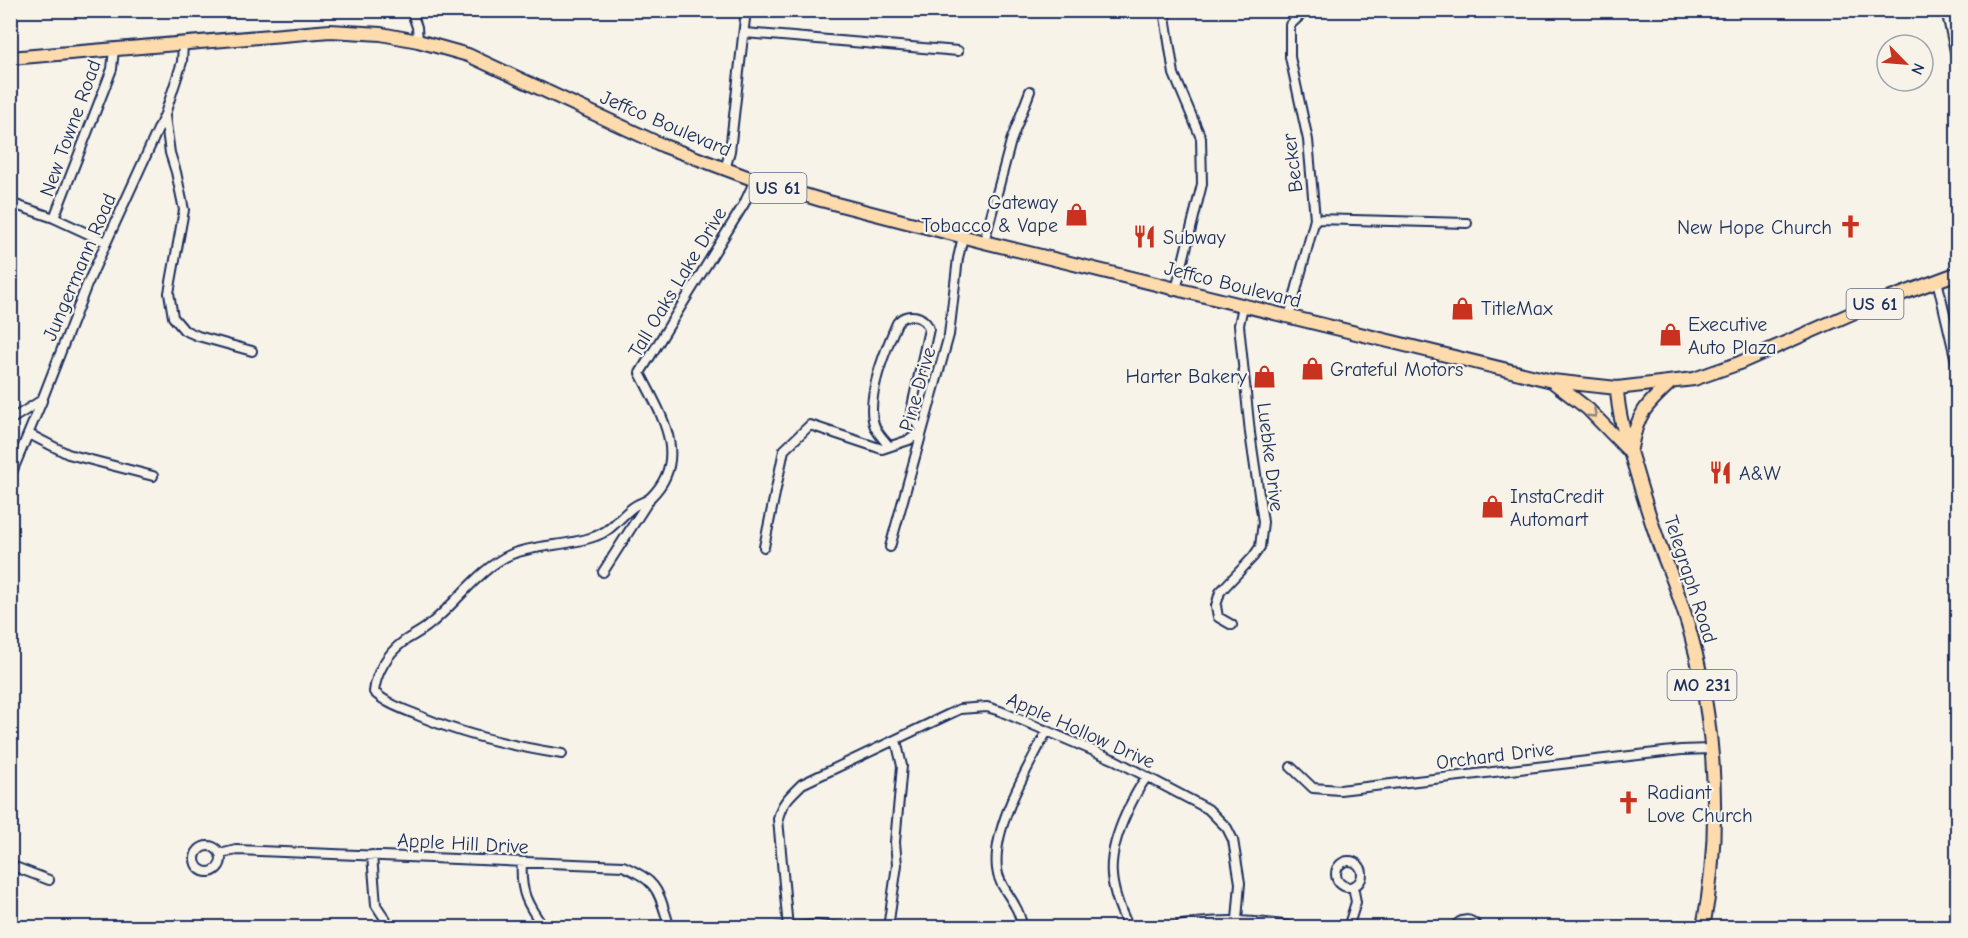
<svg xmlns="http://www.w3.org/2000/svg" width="1968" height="938" viewBox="0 0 1968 938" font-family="'Comic Neue',sans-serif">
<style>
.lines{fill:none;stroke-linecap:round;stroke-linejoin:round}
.street-casing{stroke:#1b2f5e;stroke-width:12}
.primary-casing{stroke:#1b2f5e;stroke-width:16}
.street{stroke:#f7f3e8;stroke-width:8}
.primary{stroke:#fedbac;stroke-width:12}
.oneway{stroke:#8c8585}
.labels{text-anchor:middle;stroke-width:4.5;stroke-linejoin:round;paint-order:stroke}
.shield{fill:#f7f3e8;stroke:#5d6a87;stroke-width:1.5}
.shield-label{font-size:18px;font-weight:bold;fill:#1b2f5e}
.street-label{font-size:20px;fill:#1b2f5e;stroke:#f7f3e8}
.poi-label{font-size:20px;fill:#1b2f5e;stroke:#f7f3e8;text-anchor:start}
</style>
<rect width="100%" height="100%" fill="#f7f3e8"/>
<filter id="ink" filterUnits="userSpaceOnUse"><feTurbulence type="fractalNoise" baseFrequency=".0167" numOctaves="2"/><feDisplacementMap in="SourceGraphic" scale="12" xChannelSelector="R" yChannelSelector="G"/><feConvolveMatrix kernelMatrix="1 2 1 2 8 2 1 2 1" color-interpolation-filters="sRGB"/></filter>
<g filter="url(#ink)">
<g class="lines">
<defs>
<path id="street" d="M411,10l6,17 1,14
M1164,10l10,64 27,64 1,46 -26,106
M1946,10l12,55
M745,33l213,18
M165,116l5,37 6,19 8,38 -15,83 4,24 11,13 14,6 54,15
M725,170l5,-19 16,-141
M10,203l44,15 52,24
M54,218l58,-149 2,-20
M1315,219l152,4
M984,242l27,-101 19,-50
M1937,280l21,90
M1289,317l26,-98 -7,-79 -18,-83v-32l16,-15
M10,420l32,-20 44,-113 79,-173 17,-52 1,-19
M29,434l39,20 85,22
M10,477l32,-76
M764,547l20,-97 26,-25 72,24 27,-9 13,-9 -8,-11 -3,-9 18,-82c-4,-14 -23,-18 -32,-6 -11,26 -33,77 -22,104 3,7 9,13 14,19
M890,547l59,-212 9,-77 5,-21
M603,572l46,-72
M1232,625l-14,-8 -2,-11 4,-14 33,-35 7,-10 3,-25 -13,-89 -11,-108 4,-19
M562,754c-51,-8 -100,-19 -147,-40 -15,-6 -29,-11 -41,-22 2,-19 13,-38 29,-50 8,-6 18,-10 26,-17 27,-21 51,-58 83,-71 26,-10 58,-8 84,-18 15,-5 24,-19 36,-28 6,-5 14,-6 19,-11 40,-39 9,-84 -11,-124l104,-169 11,-24
M1291,767l22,21 27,2 341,-40 30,-1
M195 859a13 13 0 1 1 26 0a13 13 0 1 1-26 0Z
M220,854l16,-4 387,16c37,16 35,26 47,62
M372,855l4,50 15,23
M1336 874a13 13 0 1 1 26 0a13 13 0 1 1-26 0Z
M522,863c-2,29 5,41 22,65
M10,865l39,15
M779,928l38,-3 32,3
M788,928l-10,-109c3,-16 13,-24 24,-35l158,-75 27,-2 13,4 115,49 93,49 19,19 6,12 7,43 -3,37
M888,928l9,-63 -2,-23 7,-76 -6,-26
M1023,928c-2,-8 -4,-16 -8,-22 -6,-12 -17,-23 -18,-37 -5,-43 31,-101 50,-138
M1129,928c-22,-44 -23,-70 -3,-114 6,-13 12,-26 21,-37
M1167,928c44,-10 88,-9 132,0
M1348,928l8,-26 -3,-16
M1454,928c6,-10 17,-11 24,0"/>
<path id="primary" d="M10,58l320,-27 51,3 37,7 50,14 196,91 91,34 66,20 163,42 568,139 65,7 77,-9 43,-15 127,-56 94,-35
M1553,382l35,27 39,40
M1617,388c1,28 10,54 18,80 7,24 14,47 22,70 6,19 15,37 21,56 37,104 46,225 25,334
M1631,448c6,-33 14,-42 39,-65"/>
</defs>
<use href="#street" class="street-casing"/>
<use href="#primary" class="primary-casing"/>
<use href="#street" class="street"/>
<use href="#primary" class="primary"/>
</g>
<defs><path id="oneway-chevron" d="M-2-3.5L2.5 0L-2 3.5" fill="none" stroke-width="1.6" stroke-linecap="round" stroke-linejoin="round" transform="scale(1.5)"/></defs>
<use class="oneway" href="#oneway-chevron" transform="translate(1593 414) rotate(43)"/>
</g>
<defs>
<symbol id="shop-bare" viewBox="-9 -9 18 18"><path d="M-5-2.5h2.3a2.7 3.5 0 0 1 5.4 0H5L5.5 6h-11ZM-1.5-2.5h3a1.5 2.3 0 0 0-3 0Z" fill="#c8321e" stroke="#f7f3e8" stroke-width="2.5" paint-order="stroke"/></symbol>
<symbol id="church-bare" viewBox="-9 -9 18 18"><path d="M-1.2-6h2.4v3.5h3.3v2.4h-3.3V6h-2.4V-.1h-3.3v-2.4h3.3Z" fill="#c8321e" stroke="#f7f3e8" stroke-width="2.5" paint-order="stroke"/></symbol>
<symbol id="restaurant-bare" viewBox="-9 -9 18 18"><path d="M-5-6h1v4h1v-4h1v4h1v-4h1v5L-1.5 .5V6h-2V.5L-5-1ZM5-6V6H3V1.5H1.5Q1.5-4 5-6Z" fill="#c8321e" stroke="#f7f3e8" stroke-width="2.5" paint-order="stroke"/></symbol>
</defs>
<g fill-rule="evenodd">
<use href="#shop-bare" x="1060" y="198" width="33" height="33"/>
<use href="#church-bare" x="1834" y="210" width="33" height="33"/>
<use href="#restaurant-bare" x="1128" y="220" width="33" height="33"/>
<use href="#shop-bare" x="1446" y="292" width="33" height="33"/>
<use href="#shop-bare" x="1654" y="318" width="33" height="33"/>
<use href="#shop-bare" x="1296" y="352" width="33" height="33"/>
<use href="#shop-bare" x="1248" y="360" width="33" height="33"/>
<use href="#restaurant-bare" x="1704" y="456" width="33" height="33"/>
<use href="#shop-bare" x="1476" y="490" width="33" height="33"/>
<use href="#church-bare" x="1612" y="786" width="33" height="33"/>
</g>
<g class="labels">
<g class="shield">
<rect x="749.5" y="173" width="57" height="30" rx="4.5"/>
<rect x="1846.5" y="289" width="57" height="30" rx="4.5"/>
<rect x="1667.5" y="670" width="69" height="30" rx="4.5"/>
</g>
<g class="shield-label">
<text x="778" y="194">US 61</text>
<text x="1875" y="310">US 61</text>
<text x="1702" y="691">MO 231</text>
</g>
<g class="street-label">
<text transform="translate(666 123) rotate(23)" y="7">Jeffco Boulevard</text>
<text transform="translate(70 128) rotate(-70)" y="7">New Towne Road</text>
<text transform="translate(1292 163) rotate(-97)" y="7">Becker</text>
<text transform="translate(79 267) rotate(-67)" y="7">Jungermann Road</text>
<text transform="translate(677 282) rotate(-59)" y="7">Tall Oaks Lake Drive</text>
<text transform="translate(1233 284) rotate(14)" y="7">Jeffco Boulevard</text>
<text transform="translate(917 389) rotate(-74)" y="7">Pine Drive</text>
<text transform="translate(1271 457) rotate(83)" y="7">Luebke Drive</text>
<text transform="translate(1691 579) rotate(72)" y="7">Telegraph Road</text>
<text transform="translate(1081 730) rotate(24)" y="7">Apple Hollow Drive</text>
<text transform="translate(1495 755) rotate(-7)" y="7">Orchard Drive</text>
<text transform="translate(463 843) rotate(3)" y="7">Apple Hill Drive</text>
</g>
<g class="poi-label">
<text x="1058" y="209" text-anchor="end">Gateway<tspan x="1058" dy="23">Tobacco &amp; Vape</tspan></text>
<text x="1832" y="234" text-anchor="end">New Hope Church</text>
<text x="1163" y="244">Subway</text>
<text x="1481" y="315">TitleMax</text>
<text x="1688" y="331">Executive<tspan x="1688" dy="23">Auto Plaza</tspan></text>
<text x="1330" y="376">Grateful Motors</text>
<text x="1247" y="383" text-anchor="end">Harter Bakery</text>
<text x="1739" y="480">A&amp;W</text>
<text x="1510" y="503">InstaCredit<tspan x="1510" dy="23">Automart</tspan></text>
<text x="1647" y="799">Radiant<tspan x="1647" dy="23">Love Church</tspan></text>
</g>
</g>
<rect width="1968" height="938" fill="none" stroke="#f7f3e8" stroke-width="36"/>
<rect x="18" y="18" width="1932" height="902" fill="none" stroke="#1b2f5e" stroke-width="2" filter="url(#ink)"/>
<g transform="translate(1905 63) rotate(115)"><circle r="28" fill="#f7f3e8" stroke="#9fa5b1" stroke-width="1.5"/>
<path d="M0-4.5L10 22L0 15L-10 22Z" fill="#c8321e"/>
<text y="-9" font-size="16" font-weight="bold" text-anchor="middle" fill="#1b2f5e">N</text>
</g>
</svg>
